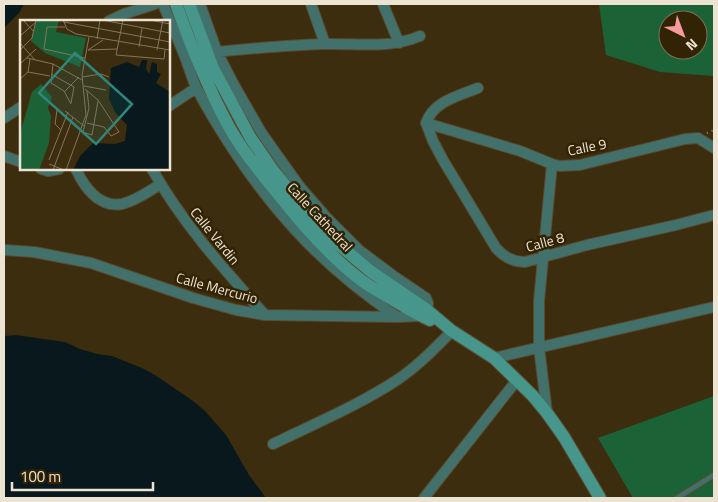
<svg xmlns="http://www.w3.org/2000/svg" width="718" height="502" viewBox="0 0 718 502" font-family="'Titillium Web',sans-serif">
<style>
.green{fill:#1b6337;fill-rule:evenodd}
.water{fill:#08181d}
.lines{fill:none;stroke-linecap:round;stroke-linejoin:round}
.lane-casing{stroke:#594a2e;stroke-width:7}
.street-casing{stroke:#594a2e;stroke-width:12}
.secondary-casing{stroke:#594a2e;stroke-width:14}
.path{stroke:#978a72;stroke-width:2;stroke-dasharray:1 4;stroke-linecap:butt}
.lane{stroke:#42716b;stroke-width:5}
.street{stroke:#42716b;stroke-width:10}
.secondary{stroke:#46968c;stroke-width:12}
.labels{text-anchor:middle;stroke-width:5;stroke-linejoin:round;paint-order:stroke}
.street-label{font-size:14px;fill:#ede3d2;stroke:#322305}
.inset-road{fill:none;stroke:#83765d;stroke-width:1}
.view{fill:#30867d;fill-opacity:0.15;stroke:#30867d;stroke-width:2.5}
.inset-edge{fill:none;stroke:#ede3d2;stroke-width:2.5}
</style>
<rect width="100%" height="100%" fill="#3d2d0f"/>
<path class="green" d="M599,4h115v72l-54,-4 -54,-17zM668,20h30v30h-30z
M714,396v102h-81l-35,-60z"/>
<path class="water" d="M4,4h20l-5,9 -15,15z
M16,335l49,7 15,7 17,5 15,2 30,12 13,7 38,26 12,10 21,24 23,40 17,23h-262v-162z"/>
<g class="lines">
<defs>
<path id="lane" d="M677,498l37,-23"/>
<path id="street" d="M163,4c7,17 15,35 22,53 4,10 7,22 12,32 11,21 24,42 37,62 45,68 94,119 162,165
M311,4l14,40
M383,4l16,39
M109,21l15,-7 31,-10
M213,52c37,-3 74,-7 111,-8 32,-1 66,5 96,-8
M169,106l27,-18
M4,118l17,-11
M426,123l7,18 10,19 53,88c8,9 17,14 29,14l62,-17 89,-20 38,-10
M426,123l94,28 32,13 8,2 20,-1 105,-26 13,-1 16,10
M426,123c8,-22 32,-27 52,-35
M4,156l17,6
M41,169l7,2 11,-2
M76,169c8,18 23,39 46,35 14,-3 27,-13 39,-20
M152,169c31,55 71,99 113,146
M4,250l30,2 57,11 102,35 43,12 29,5 132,2 22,-1 8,-6 1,-7 -2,-5 -31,-21 -36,-27 -32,-32 -27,-31 -23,-32 -16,-23 -27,-47 -17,-33 -17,-48
M494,358l220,-51
M547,413l-8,-66v-46l13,-137
M273,444c41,-20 86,-39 124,-64 21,-14 38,-32 55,-49
M424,498l93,-118"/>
<path id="secondary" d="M176,4c15,42 31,82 52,121 13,24 30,45 47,65 25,32 53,65 86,90 9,7 20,12 29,18 13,8 26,16 40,22
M189,4l24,64 37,69 22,32 32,40 33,34 33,28 57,39 25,21 42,27 39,38 14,17 17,24 36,61"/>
</defs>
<use href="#lane" class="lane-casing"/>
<use href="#street" class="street-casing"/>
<use href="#secondary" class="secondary-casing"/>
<path class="path" d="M707,133l7,-3"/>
<use href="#lane" class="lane"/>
<use href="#street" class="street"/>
<use href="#secondary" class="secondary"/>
</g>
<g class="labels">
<g class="street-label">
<text transform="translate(587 147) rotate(-11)" y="5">Calle 9</text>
<text transform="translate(320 217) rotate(47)" y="5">Calle Cathedral</text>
<text transform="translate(215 236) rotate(51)" y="5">Calle Vardin</text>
<text transform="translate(545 242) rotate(-15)" y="5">Calle 8</text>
<text transform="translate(217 288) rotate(15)" y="5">Calle Mercurio</text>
</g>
</g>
<g transform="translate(20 20)">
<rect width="150" height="150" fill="#3d2d0f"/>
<path d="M16,0h23l-3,12 30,6 -6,29 -35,-14 -14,-12zM21,64l11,13 -4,11 3,8 -2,27 -10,27h-19v-36l12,-42z" fill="#1b6337"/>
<path d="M122,40h5l-1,9 3,5 3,-12 5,2v8l4,2 -5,9 14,9v78h-97l7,-14 13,-13 22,1 10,-3 2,-16 -12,-13 -6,-13 2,-31 16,-6 12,5z" fill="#08181d"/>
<path class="inset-road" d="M3,0l11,12M43,0l4,9 9,5 94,16M82,0l68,13M103,0l-7,35 48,4 1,-9M130,0l20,4M44,2l106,20M45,7h-18l-3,22 41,9M0,16l16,-14M77,19l3,-19M0,23l15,17M119,27l3,-19M0,30l12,-12 4,-18M68,30l29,-1M68,30l15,-10M137,30l6,-30M7,38l26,6 29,16M0,44l16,-15M33,44l-2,19 13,8 7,13M8,52l22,4M31,54l23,13 -3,16M62,57l19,-3 8,3M0,59l8,-7 2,-13M64,66l22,4M65,69l13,11 21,32 -8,4 -7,-9 -17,-4M44,72l15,-15M37,90l-2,14 6,6M45,91l19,15M62,112l10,3 6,-34M63,112l6,-24 -2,-17M29,140l19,-48M29,144l15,6M33,150l20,-53M46,150l20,-55 -4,-40 7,-38"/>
<path class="view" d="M55,33l57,51 -36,40 -57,-51z"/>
<rect width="150" height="150" class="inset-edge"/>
</g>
<rect width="718" height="502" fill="none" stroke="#ede3d2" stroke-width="10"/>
<g transform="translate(683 35) rotate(138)"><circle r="24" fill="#322305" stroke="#7d7057"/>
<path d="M0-4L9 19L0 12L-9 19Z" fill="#f59b9d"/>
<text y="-8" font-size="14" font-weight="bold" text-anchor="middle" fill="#ede3d2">N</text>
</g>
<path d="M12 482v8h141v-8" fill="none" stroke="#ede3d2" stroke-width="2.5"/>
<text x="20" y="482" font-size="15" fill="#ede3d2" stroke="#322305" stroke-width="4" paint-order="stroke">100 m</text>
</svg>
